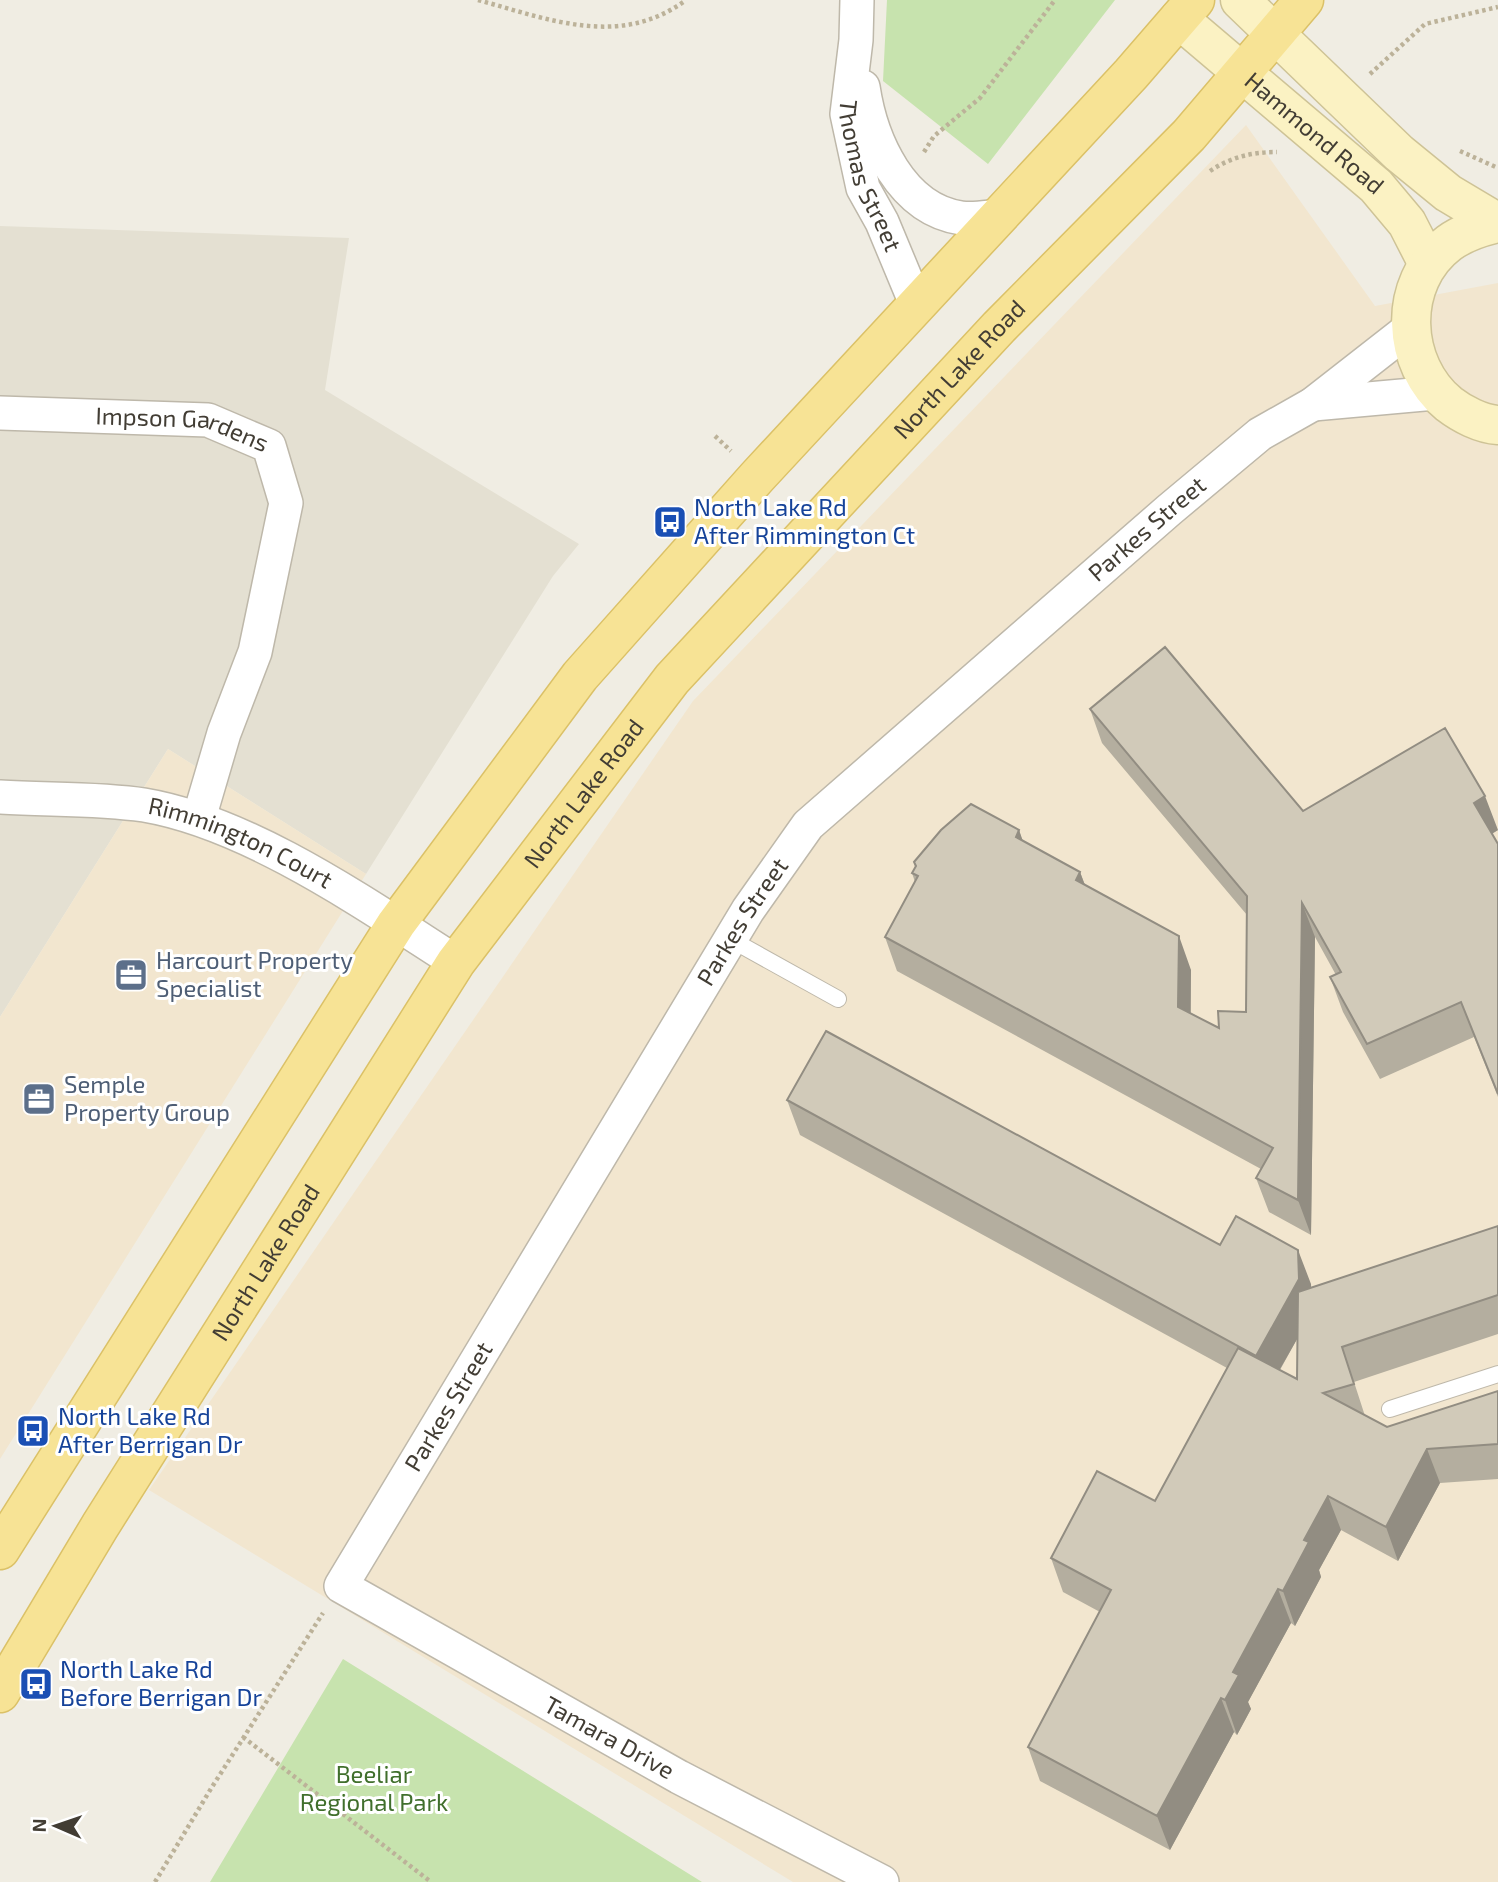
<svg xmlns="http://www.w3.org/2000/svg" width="1498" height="1882" viewBox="0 0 1498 1882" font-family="'Exo 2',sans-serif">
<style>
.residential{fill:#e4e0d2}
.commercial{fill:#f2e6cf}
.green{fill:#c7e3ae}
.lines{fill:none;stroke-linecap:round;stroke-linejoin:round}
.service-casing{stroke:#beb8aa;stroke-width:18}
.minor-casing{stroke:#beb8aa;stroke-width:36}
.secondary-casing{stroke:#cec396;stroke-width:41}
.primary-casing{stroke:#dbc167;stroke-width:41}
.path{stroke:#bcb299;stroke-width:4.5;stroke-dasharray:3.5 3.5;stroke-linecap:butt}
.service{stroke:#fff;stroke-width:16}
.minor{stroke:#fff;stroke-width:33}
.secondary{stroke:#fbf2c3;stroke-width:38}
.primary{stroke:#f7e395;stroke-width:38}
.wall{fill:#b4ae9f;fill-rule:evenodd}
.shaded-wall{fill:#928d82}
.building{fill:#d1cab9;stroke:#928d82;stroke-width:2}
.labels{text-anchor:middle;stroke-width:6;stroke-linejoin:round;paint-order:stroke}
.street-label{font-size:24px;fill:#423d34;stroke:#fff}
.transit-label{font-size:24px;fill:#164399;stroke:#fff;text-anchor:start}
.service-label{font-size:24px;fill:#4e5e75;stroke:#fff;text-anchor:start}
.park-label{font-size:24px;fill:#406f2c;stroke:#fff}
</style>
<rect width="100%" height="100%" fill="#f0ede3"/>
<path class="residential" d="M0,226l349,12 -24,152 254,154 -26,32 -187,298 -198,-125 -168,268z"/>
<path class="commercial" d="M1246,125l129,181 123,-23v1599h-705l-644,-392 544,-789z
M168,749l198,125 -366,585v-442z"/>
<path class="green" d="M887,0h228l-127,164 -105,-83z
M343,1659l359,223h-492z"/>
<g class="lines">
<defs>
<path id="service" d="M730,939l108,60
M1390,1409l108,-35"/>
<g id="minor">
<path id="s1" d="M857,0l-1,40 -9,74 16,74 19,34 35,84"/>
<path d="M863,87c8,54 38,122 98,131 12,2 26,-1 38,-2"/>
<path d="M1313,404l122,-11"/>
<path id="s2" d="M0,413l208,7 61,26 17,57 -31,149 -31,81 -25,85"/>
<path id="s3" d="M0,797c47,3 97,1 144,8 106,18 221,99 312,157"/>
<path id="s4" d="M882,1882l-203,-105 -338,-191 407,-676 60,-85 361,-315 91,-76 53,-30 96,-75"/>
</g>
<g id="secondary">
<path d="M1240,0l159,153 49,40 50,30"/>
<path id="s5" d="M1179,19l197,167 31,37 21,41"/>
<path d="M1498,223c-18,4 -34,9 -49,20 -53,40 -48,122 0,161 13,10 32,20 49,21"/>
</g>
<g id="primary">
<path d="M0,1550l396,-626 184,-248 177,-199 374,-403 64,-74"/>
<path id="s6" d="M0,1693l100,-167 356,-564 216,-283 327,-352 190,-192 115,-135"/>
</g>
</defs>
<use href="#service" class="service-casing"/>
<use href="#minor" class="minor-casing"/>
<use href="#secondary" class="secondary-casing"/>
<use href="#primary" class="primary-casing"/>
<path class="path" d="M478,0c70,19 142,49 208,0
M1370,74l55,-50 73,-17
M1460,151l38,17
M924,152l10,-16 46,-38 75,-98
M1210,171c21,-14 42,-19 67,-19
M715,436l16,15
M243,1737l188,145
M155,1882l57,-95 111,-174"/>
<use href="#service" class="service"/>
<use href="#minor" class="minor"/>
<use href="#secondary" class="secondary"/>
<use href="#primary" class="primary"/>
</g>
<path class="wall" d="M1090,709l213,102 195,19 -6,4 6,10v253l-24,-60 -94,42 -37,-67 -13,-35 6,-2 -21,-38 -4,298 -42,-23 -13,-34 5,-9 -364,-198 -12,-34 30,-55 -3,-9 3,-6 -1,-5 105,-32 3,10 58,32 5,13 106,85v43l28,15 27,-16 1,-97 -145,-172z
M787,1100l433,145 91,39v4l187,-62v108l-144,48 11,34 22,11 111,-36v88l-58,4 -42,78 -57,-31 -22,40 2,7 -26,49 -4,-3 -43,79 3,7 -14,26 -3,-3 -64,118 -130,-69 -12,-34 72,-135 -37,-20 -12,-34 104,-57 72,-133 -427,-233zM1297,1339v40l-17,-9z"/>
<path class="shaded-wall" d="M1485,796l13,34 -12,7 -12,-34z
M1019,830l12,34 -15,-27z
M1080,872l13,35 -17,-27z
M1302,903l13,34 -4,298 -13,-35z
M1179,936l12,34 -1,71 -12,-34z
M1298,1250l13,34 1,29 -44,77 -12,-34z
M1427,1449l13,34 -42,78 -12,-34z
M1328,1496l13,34 -22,40 2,7 -26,49 -12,-35 21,-51z
M1278,1589l13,34 -43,79 3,7 -14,26 -12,-35 8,-28z
M1221,1698l13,34 -64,118 -13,-34z"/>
<path class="building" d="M1165,647l138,164 142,-83 40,68 -11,7 24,41v250l-37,-92 -94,42 -37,-67 11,-5 -39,-69 -4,297 -42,-22 17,-30 -388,-211 33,-61 -6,-3 4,-7 -2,-4 27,-32 30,-26 48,26 -3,7 64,35 -4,8 103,56 -1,71 41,21 -1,-17 28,1 1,-116 -157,-187z
M826,1031l394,214 16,-29 62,34 1,29 -43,77 -469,-256z
M1498,1226v69l-156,52 12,37 -31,9 64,34 111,-36v53l-71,5 -41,78 -58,-31 -24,44 5,2 -26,49 -5,-2 -45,83 6,3 -14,25 -4,-2 -64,118 -129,-69 83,-157 -60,-32 46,-87 58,30 83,-153 59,31 1,-87z"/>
<defs>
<symbol id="bus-square" viewBox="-11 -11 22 22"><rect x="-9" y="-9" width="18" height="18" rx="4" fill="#1a4fb4" stroke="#fff"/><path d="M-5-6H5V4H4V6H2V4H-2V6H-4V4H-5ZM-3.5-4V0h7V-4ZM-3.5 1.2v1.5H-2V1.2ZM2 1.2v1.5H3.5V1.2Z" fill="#fff"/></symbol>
<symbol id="office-square" viewBox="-11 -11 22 22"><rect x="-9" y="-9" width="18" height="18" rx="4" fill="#5c6f8a" stroke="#fff"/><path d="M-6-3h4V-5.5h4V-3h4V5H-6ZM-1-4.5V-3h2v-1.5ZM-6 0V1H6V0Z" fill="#fff"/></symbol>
</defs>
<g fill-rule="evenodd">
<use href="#bus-square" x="651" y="503" width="38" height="38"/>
<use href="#office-square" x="112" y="956" width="38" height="38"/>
<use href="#office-square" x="20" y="1080" width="38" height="38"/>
<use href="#bus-square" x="14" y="1412" width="38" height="38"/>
<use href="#bus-square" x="17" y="1665" width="38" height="38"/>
</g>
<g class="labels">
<g class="street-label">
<text dy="8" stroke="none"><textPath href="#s5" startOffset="177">Hammond Road</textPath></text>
<text dy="8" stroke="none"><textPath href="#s1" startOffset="180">Thomas Street</textPath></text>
<text dy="8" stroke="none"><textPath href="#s6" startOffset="1640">North Lake Road</textPath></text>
<text dy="8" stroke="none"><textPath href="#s2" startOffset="184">Impson Gardens</textPath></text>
<text dy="8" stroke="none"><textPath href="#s4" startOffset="1960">Parkes Street</textPath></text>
<text dy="8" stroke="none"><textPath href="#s6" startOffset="1073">North Lake Road</textPath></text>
<text dy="8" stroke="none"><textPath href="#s3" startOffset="248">Rimmington Court</textPath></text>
<text dy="8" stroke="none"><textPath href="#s4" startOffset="1393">Parkes Street</textPath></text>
<text dy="8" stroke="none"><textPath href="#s6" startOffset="506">North Lake Road</textPath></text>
<text dy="8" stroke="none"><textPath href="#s4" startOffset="826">Parkes Street</textPath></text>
<text transform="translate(609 1738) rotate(29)" y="8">Tamara Drive</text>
</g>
<g class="transit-label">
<text x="694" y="516">North Lake Rd<tspan x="694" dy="28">After Rimmington Ct</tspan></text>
<text x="58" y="1425">North Lake Rd<tspan x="58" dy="28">After Berrigan Dr</tspan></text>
<text x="60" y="1678">North Lake Rd<tspan x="60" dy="28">Before Berrigan Dr</tspan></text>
</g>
<g class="service-label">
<text x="156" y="969">Harcourt Property<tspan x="156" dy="28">Specialist</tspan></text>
<text x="64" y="1093">Semple<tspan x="64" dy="28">Property Group</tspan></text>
</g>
<g class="park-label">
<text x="374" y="1783">Beeliar<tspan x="374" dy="28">Regional Park</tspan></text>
</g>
</g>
<g transform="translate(56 1826) rotate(272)" stroke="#ffffff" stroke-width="5" paint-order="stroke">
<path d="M0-5L12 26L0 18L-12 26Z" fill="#423d34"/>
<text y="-10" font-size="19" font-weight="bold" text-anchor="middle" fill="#423d34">N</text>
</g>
</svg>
